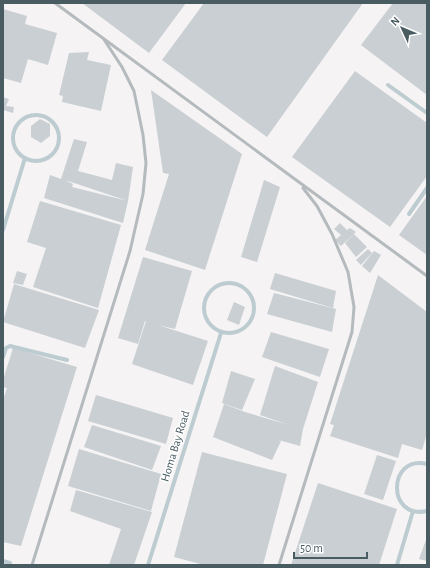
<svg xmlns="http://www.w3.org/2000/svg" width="430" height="568" viewBox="0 0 430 568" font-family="'Alegreya Sans',sans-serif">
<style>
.building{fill:#c9cfd2;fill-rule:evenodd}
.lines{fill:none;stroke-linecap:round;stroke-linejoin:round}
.service{stroke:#bdccd0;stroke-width:4}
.rail{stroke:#b4babd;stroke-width:3}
.labels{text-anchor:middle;stroke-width:3;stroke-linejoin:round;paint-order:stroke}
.street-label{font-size:12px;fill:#485c62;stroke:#fff}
</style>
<rect width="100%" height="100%" fill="#f5f3f3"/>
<path class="building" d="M82,3h104l-37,50z
M204,3h159l-96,134 -105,-77z
M393,3h34v92l-66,-50z
M3,9l24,7 -2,8 32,9 -9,32 -20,-6 -7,24 -18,-5z
M89,52l-2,8 24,5 -10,46 -39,-9 1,-6 -4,-1 10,-42z
M355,71l72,52v53l-37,51 -98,-70z
M151,90l91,64 -37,116 -60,-20 24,-76 -6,-1z
M3,97l6,2 -3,7 8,1 -1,6 -10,-3z
M40,119l10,5v12l-9,7 -10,-6v-11z
M74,139l13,3 -9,29 34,9 4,-17 17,4 -5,34 -5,22 -79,-25 6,-23 11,4zM65,180l60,20h-1l-52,-13 1,-3z
M264,180l16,7 -23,75 -16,-5z
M427,196v59l-28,-20z
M40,201l81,24 -23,83 -65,-21 13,-39 -19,-6z
M340,223l7,7 3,-2 6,4 -15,14 -6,-6 6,-5 -7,-6z
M354,234l13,13 -11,10 -11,-14z
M368,249l4,4 -11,12 -5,-5z
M374,251l7,4 -11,18 -8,-7z
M143,257l49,14 -17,58 -17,-4 50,16 -15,44 -61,-21 14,-43h-1l-7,23 -20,-6z
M17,271l10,3 -4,11 -10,-2z
M275,273l61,18 -3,17 -63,-19z
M378,275l49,37v121l-5,17 -20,-6 -4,14 -68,-22 4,-11 -4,-1z
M14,284l85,26 -14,38 -82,-26z
M274,293l62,16 -4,23 -65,-18z
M234,302l11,5 -6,18 -12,-5z
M271,332l58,17 -9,28 -58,-20z
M13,348l64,19 -56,179 -18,-4v-142l4,-12 -4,-1v-7z
M275,366l43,16 -15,47 -3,17 -25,-7 6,2 -9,19 -59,-23 11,-33 21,8 44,13 -29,-10z
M231,371l24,8 -13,31 -20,-7z
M96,395l77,23 -7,26 -78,-23z
M92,425l69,21 -9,24 -68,-23z
M79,449l82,25 -10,37 -83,-25z
M202,452l85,22 -24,91h-59l-30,-8z
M377,455l19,6 -13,39 -19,-6z
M318,483l79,26 -18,56h-88z
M76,490l76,22 -18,53h-25l12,-36 -51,-18z
M427,537v24l-8,-2z"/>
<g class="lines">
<path class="service" d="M388,85l39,28
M13 138a23 23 0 1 1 46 0a23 23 0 1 1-46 0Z
M409,214l18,-26
M3,230l22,-72
M204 308a25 25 0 1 1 50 0a25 25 0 1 1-50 0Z
M3,357l3,-9 4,-2 57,14
M427,464c-39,-10 -41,56 0,47
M3,561l7,2
M148,565l73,-232
M397,565l16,-54"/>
<path class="rail" d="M55,3l372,273
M32,565l98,-314 13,-57 3,-31 -3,-28 -9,-44 -12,-24 -19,-29
M279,565l73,-233 2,-25 -6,-35 -16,-38 -15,-28 -14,-18"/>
</g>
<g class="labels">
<g class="street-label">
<text transform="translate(175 446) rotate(-73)" y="4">Homa Bay Road</text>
</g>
</g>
<rect width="430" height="568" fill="none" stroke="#485c62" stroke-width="8"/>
<g transform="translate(402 28) rotate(314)" stroke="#ffffff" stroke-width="3" paint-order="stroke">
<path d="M0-3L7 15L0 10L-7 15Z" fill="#485c62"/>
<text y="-6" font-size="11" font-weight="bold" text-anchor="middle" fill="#485c62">N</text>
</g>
<path d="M294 552v6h73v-6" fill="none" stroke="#485c62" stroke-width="2"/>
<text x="300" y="552" font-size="12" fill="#485c62" stroke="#ffffff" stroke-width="3" paint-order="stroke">50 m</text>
</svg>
